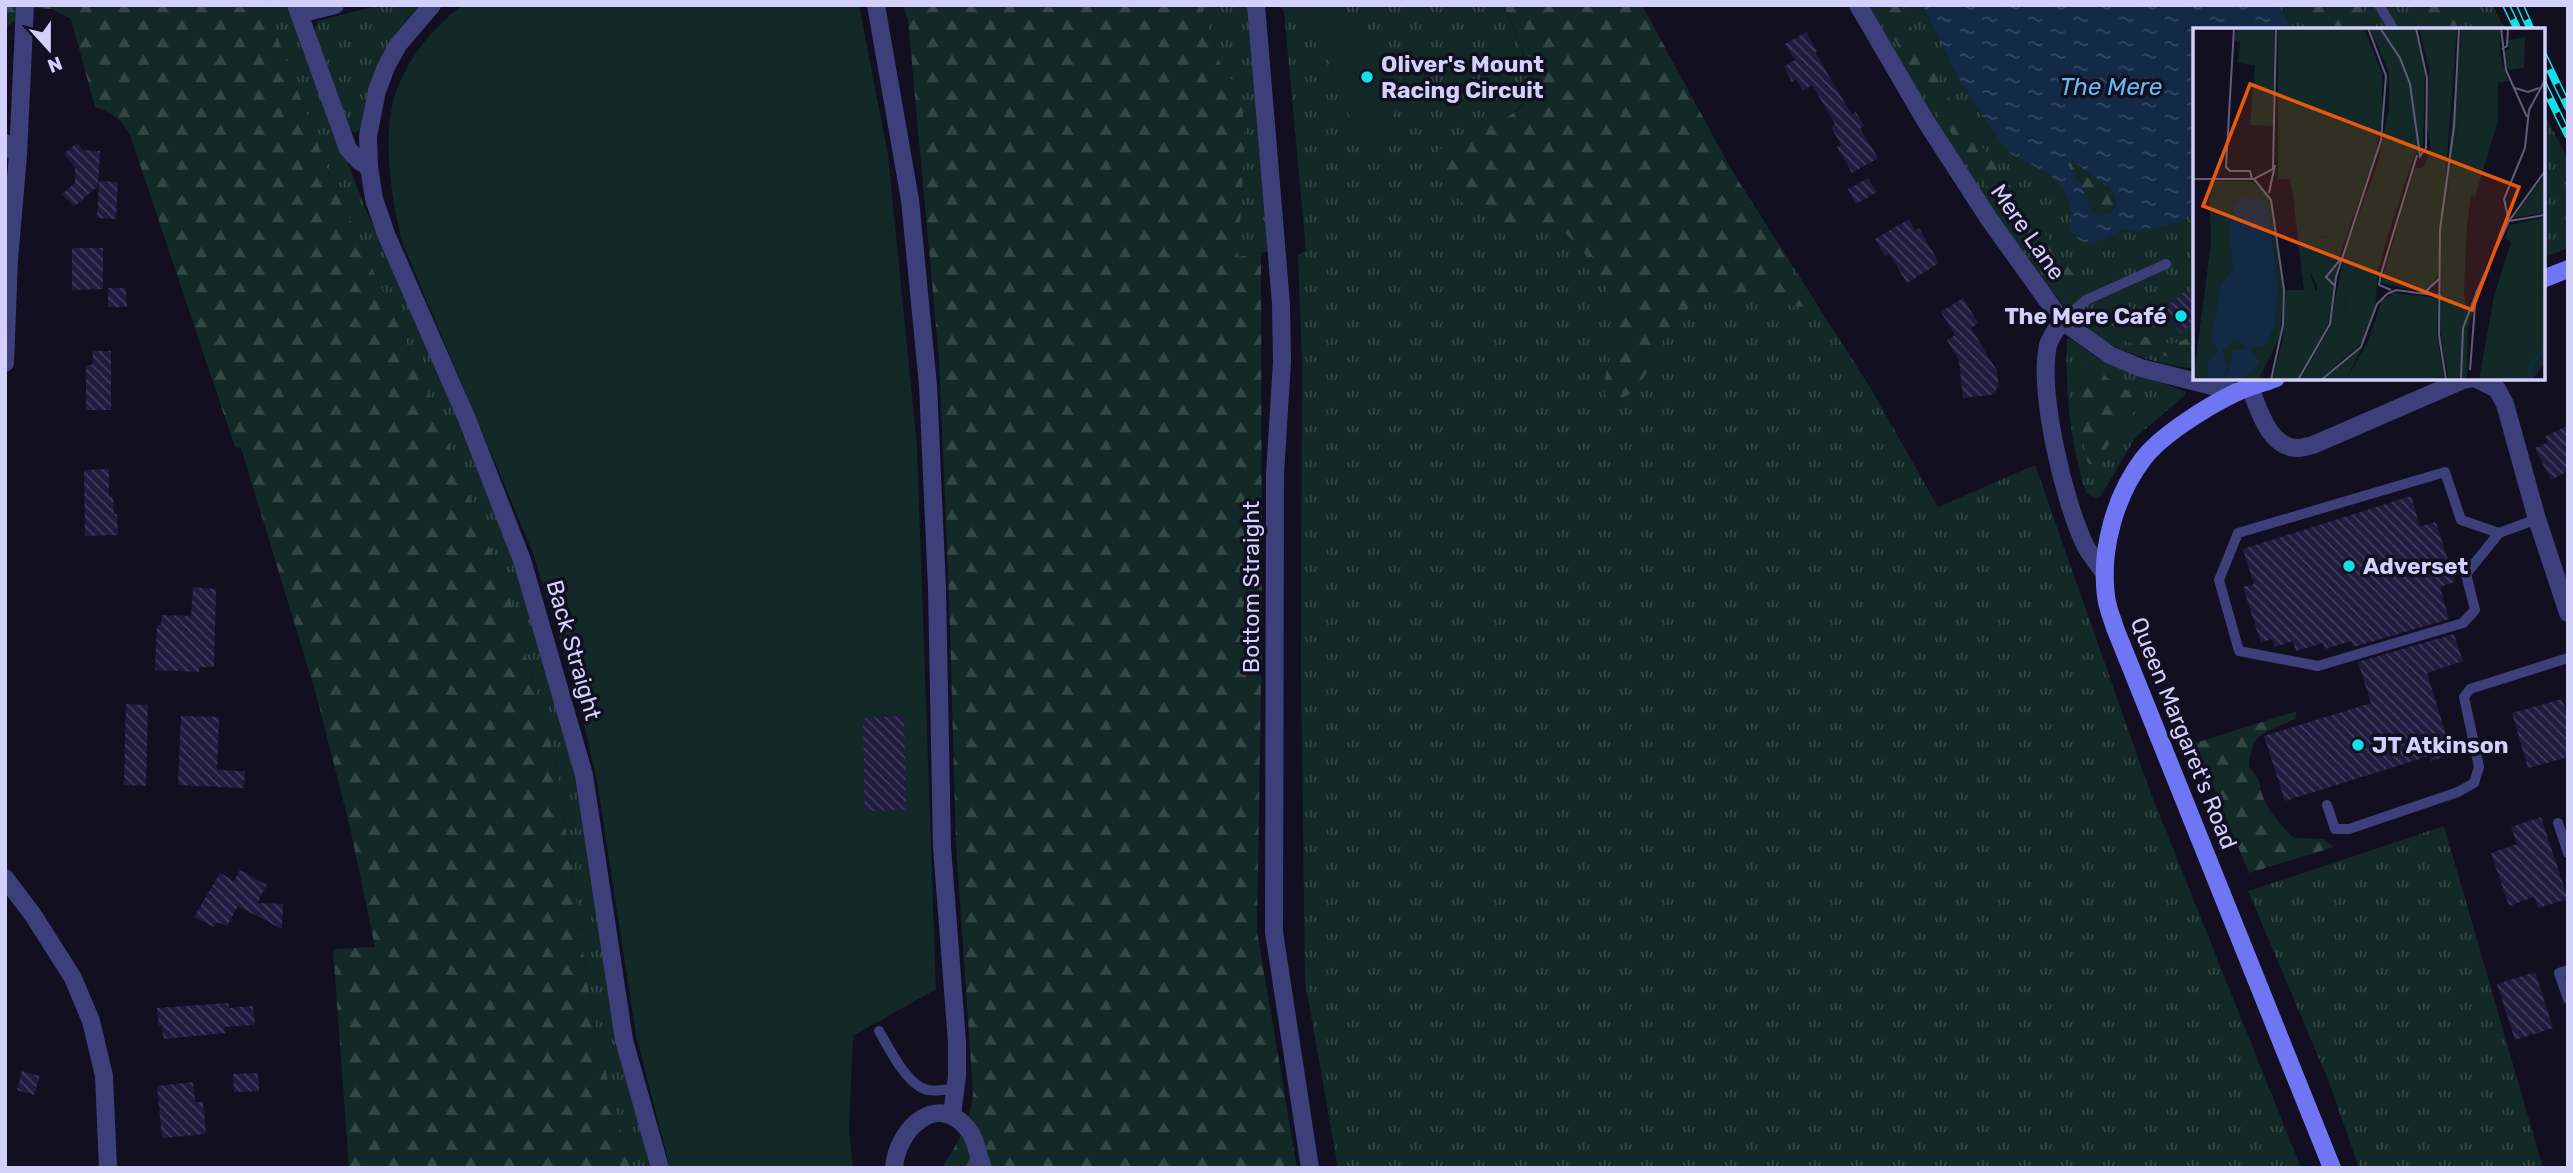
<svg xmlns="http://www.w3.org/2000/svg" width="2573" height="1173" viewBox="0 0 2573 1173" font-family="Rubik,sans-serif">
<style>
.grass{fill:url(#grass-tufts)}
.forest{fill:url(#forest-firs)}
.park{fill:#122927}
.water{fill:url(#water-ripples);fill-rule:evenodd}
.building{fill:url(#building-back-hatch)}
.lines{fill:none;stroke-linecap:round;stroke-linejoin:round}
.lane{stroke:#3d3f7b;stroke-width:10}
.street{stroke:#3d3f7b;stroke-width:18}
.secondary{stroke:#7075f4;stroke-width:18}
.rail-casing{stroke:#12dfe7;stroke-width:8}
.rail{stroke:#110f20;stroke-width:5;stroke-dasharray:16;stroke-linecap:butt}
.poi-dot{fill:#12dfe7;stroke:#110f20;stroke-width:2.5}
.labels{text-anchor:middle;stroke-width:7;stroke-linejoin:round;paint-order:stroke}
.poi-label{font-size:23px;font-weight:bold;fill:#d3d1fb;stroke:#110f20;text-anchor:start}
.street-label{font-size:23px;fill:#d3d1fb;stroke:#110f20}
.water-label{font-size:24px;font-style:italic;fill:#67bcf3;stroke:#110f20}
.inset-river{fill:none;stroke:#122a46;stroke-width:3.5}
.inset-road{fill:none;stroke:#5f5d78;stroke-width:2}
.view{fill:#e8590c;fill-opacity:0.15;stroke:#e8590c;stroke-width:3.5}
.inset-edge{fill:none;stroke:#d3d1fb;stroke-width:3.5}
</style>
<defs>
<pattern id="grass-tufts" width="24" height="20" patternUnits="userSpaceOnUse" patternTransform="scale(1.75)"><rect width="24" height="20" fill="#122927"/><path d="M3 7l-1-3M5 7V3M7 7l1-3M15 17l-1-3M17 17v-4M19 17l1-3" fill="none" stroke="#344747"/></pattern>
<pattern id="forest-firs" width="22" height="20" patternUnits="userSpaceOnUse" patternTransform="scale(1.75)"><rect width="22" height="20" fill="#122927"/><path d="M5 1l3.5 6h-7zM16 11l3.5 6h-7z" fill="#344747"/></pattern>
<pattern id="water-ripples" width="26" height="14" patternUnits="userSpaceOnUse" patternTransform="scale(1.75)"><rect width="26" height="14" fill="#122a46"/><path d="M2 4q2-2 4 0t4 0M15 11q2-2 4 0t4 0" fill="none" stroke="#344862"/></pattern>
<pattern id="building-back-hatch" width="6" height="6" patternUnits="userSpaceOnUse" patternTransform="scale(1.75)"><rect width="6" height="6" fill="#211c3f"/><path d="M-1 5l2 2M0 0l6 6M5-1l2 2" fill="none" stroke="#403c5c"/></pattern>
</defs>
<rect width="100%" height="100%" fill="#110f20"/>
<path class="grass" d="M265,5h21l80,205 93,210 56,141 61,218 41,263 34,126h-21l-37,-147 -37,-259 -46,-163 -82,-208 -99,-218z
M380,5h40c-35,35 -53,76 -59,125l-7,3 -5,-6 -32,-91 -2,-6 3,-9z
M1205,5h43l21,246 -31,7 2,-53 -8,-125 -11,-14 -18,-54z
M1279,5h224c9,18 34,74 25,92 -6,12 -26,24 -38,30 -18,9 -36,12 -52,25l-2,12 4,13 291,-8 140,220 67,118 97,-42 113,321 153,382h-963l-33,-187 -4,-307 1,-313 -4,-106 8,-4 -22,-240z
M1865,5h628l12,25h-310v339c-45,-6 -95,-22 -126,-56l-87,-116z
M2543,111l25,48v89l-25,10z
M2069,338l29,20 88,34 -1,3 -50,43 -35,59 -4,2 -10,-6c-16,-51 -21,-101 -19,-154z
M2444,826l99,342h-184l-30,-86 -81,-191z"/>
<path class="forest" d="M5,5h260l64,168 99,218 82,208 46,163 37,259 37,147h-281l-16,-219 42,-2 -25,-120 -34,-133 -75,-246 -6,-1 -105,-312c-8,-15 -19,-23 -35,-28l-24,-88 -19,-10 -19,-1 -28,20z
M903,5h302l-2,7 18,54 11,14 10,23 3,38 -7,116 23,-4 1,369 -5,309 40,237h-355c16,-25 28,-45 31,-75l-17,-249 -7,-248 -10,-237 -31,-339z
M1503,5h139l89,164 84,137c-9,1 -18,1 -27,-1 -28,-6 -44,-19 -74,-10 -16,5 -30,15 -40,27 -19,24 -29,81 -67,79 -8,-15 6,-50 9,-67 5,-36 -28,-83 -55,-104 -17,-14 -37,-2 -56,-6 -24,-4 -72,-37 -69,-65 3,-26 88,-31 94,-69 3,-20 -17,-66 -27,-85z
M1875,5h27c38,102 115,182 173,272l4,14 -3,6 -6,5c-71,-95 -139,-193 -195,-297z
M2300,5h61l13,25h-63z
M2408,5h42l9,25h-38z
M2073,159l16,16 22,14 6,12 -6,13 -12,2 -10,-9 -8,-23 -13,-19 1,-4z
M2080,313h9l32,17 49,14 12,-3 13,-8v30c-48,-10 -75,-21 -115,-50z
M2079,361l12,3 25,21 21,10 6,7 -23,26 -22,33 -5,4 -5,-2 -3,-7 -9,-90z
M2297,711l-2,8c-29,14 -44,12 -46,48 14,17 8,13 14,30 4,12 21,33 31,41l29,1 11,8 -85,26 -54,-130z"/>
<path class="park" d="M463,5h396l29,150 29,291 19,543 -83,47 -4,92 4,40h-183l-34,-133 -39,-254 -17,-75 -47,-153 -129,-306c-11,-37 -20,-97 -13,-135 7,-42 38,-83 72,-107z
M1289,5h52l6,20c16,7 36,14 45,30 5,9 9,23 8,32 -1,20 -15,60 -37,63l-5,-6 -19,-60 -12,-26z"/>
<path class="water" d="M1923,5h355l15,25h-98v182l-14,10 -46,9 -12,-1 -31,14 -13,-4 -8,-10v-25l-9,-18 -13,-13 -38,-20 -16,-20 -36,-55zM2071,159l40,30 6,12 -6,13 -12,2 -10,-9 -8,-23 -13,-19z"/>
<path class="building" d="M1806,32l11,19 -2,1 37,63 4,-3 8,14 -4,2 18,30 -26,15 -15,-26 4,-2 -10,-18 4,-3 -23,-39 -9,6 -7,-12 -4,3 -8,-15 11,-7 -10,-16z
M77,143l6,7 17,1 -2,35 -24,21 -12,-13 13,-11v-15l-11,-14z
M1868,178l9,14 -21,12 -8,-15z
M99,181l19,1 -2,37 -19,-1z
M1909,219l6,11 4,-2 20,35 -32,20 -18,-29 -4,2 -10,-17z
M72,248h31v41l-31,1z
M108,288h18l1,19h-19z
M2186,291l9,11v20l-14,11 -18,-23z
M1963,298l15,25 -7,5 26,43 2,16 -3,2v5l-33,4 -4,-38 -12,-20 8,-5 -14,-23z
M93,351h18v59h-25v-45h6z
M2568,425v46l-17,9 -16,-32 13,-6 -3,-5z
M109,469v28l4,-1 1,18h3l1,21 -33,1 -1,-66z
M2411,496l9,30 16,-4 19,60 -15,5 9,32 -96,28 -2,-6 -26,8 -2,-6 -27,8 -3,-10 -18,6 -3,-8 -11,4 -18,-56 11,-3 -11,-35z
M193,587l23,2 -2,78h-14l-1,5 -44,-2 2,-45h4l1,-10 29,1z
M2454,634l9,27 -36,12 25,81 -21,7 -2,-5 -144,45 -21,-65 107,-33 -13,-41z
M2562,699l6,19v39l-40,11 -16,-55z
M126,704l22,1 -2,81 -22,-1z
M181,716l38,1 -2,53 28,1 -1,17 -66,-3z
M904,716l2,94 -41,1 -2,-93z
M2541,817l27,82 -30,9 -4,-11 -25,9 -18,-53 26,-9 -6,-17z
M240,870l27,15 -10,18 26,1 -1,25 -44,-23 -11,20 -10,-4 -3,5 -20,-10 26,-44 14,8z
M2535,972l18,56 -38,12 -18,-56z
M228,1003l1,5 24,-2 2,19 -31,2 1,6 -62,6 -1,-14 -3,1 -2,-18z
M22,1071l18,5 -6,19 -17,-5z
M258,1073l1,18 -25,1 -1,-18z
M193,1082l2,20h8l3,32 -44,4 -5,-52z"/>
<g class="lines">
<path class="lane" d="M2379,5l15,25
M2062,321l24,-21 80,-36
M2499,533l-38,-13 -16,-48 -207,61 -19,47 20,71 79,15 145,-43 12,-13 -9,-36 33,-41 38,-14
M2327,805l8,24h14l109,-37 16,-9 5,-16 -15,-70 6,-8 98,-31
M2558,823l10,30
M2568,970l-9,3 9,26
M879,1031c10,17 28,55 49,59 8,2 19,-1 27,-2"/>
<path class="street" d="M296,5l52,144 11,12 10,6
M432,5l-34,40 -12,22 -9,24 -9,45 1,31 5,32 12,35 81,185 55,141 62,215 40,265 36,128
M876,5l34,195 18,185 9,203 5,259 15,195v34l-5,39
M1256,5l25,299 1,58 -7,112 -1,458 36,236
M1858,5l67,115 64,99 73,102 48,34 31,13 95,24
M299,14l36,-9
M5,143l13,12 -9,105 -4,103
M18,155l7,-150
M2062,321c-5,8 -12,16 -14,24 -10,47 16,158 38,202 5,9 13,18 19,27
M2474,378l23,11 8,15 32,115 31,94
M2250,388c9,21 18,58 46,60 5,0 12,-2 17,-3l150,-65 10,-2
M5,878l28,37 40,63 18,43 13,55 4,92
M894,1168c3,-40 45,-79 76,-36 7,10 8,25 13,36"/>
<path class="secondary" d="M2543,279l25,-10
M2276,378c-13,5 -28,9 -41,15 -27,13 -74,42 -92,66 -28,37 -43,91 -37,137 1,11 6,22 9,32l217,540"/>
<defs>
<path id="rail" d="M2506,5l12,25
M2520,5l11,25
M2543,55l25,52
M2543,84l25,51"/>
</defs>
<use href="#rail" class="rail-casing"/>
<use href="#rail" class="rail"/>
</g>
<g class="poi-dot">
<circle cx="1367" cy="77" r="7"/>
<circle cx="2181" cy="316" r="7"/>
<circle cx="2349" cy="566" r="7"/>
<circle cx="2358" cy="745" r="7"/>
</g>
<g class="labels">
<g class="poi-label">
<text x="1381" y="72">Oliver's Mount<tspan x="1381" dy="26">Racing Circuit</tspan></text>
<text x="2167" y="324" text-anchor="end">The Mere Café</text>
<text x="2363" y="574">Adverset</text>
<text x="2372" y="753">JT Atkinson</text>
</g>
<g class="street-label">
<text transform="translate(2028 232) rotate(55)" y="8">Mere Lane</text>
<text transform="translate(1251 587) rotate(-90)" y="8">Bottom Straight</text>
<text transform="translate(574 650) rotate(74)" y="8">Back Straight</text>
<text transform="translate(2184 733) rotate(68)" y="8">Queen Margaret's Road</text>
</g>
<g class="water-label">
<text x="2111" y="95">The Mere</text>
</g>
</g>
<g transform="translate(2193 28)">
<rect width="352" height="352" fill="#110f20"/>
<path d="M45,0h36l-1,98 -23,-1 5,-60 -17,-2 2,-21 -7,-1zM85,0h86l18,45v45l-7,37 -36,103 -12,11 -7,22 -11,-21 17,-14 -11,-4 1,-13 11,-3 -27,-1 -10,-56h-12zM268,0l-1,77 -17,122 3,141 -6,-37 1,-101zM332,9l-1,31 -16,2 -4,-18 5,-3 -1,-9zM16,153h37l22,12 15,95 -3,49 -22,43h-65l18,-137zM352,189v144l-12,19h-54l15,-84 17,-54 -6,-4 5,-13zM156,205h4l-12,50 5,11 -1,21 -13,38 -13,27h-19l29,-51z" fill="#122927"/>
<path d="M177,0h45l10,45 -2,72 -9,11 -26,79 -10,36 -3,39 -12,32 -44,38 26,-65 1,-21 -5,-11 5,-34 32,-87 11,-53v-36zM268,0h39v26l8,27 -10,2v38l-23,76 -4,-1 -4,29 -3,67 2,14h9l-7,21 -1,53h-19l-6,-53 1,-100 17,-122zM22,153h4l2,40 -28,159 21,-137zM30,153l30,1 6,5 -15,-3 -12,21 -5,27 6,36 -11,4 -3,8 5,-86 9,1v-11zM75,167l3,12 11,83v12l-13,53 -15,25h-7l13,-16 -4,-14 15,-12 6,-26 2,-25zM127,175l-4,16 13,15 -13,5 -1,13 11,4 -17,14 9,31 -3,20 -33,59h-10l12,-44 2,-46h18l-10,-85 12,5zM334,244l18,1v13l-17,19 -4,22 -22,53h-9l25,-50 4,-54zM14,292l4,31 -7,29h-5zM41,311l14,9 -14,2 1,12 -9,18h-5l6,-13 -4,-17zM170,317l-17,35h-24z" fill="#122927"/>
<path d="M226,0h38l-19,247 -9,14 -11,2 -37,-8 33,-114 10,-2 7,-19 -4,-22 2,-58zM352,147v38l-32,5zM142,211l4,24 -11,62 -31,55h-15l15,-30 -15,-3 4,-57 31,1v-20l14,-11 -2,-15zM201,265l44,5 -1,34 7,48h-98l22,-39 14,-41z" fill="#122927"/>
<path d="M49,170l21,2 6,16 9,73 -4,37 -9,19 -15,4 9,13 -16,18h-17l8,-30 14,-2 -14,-9 -11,11 4,17 -6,13h-13l-1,-17 11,-12 -7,-12 10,-54 12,-17 -4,-35 6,-29z" fill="#122a46"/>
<path class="inset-river" d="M335,352l4,-16 13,-16"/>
<path class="inset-road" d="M41,0l-8,139 4,4h20l2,8M187,0l20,30 10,26 10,72 6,-8 1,-70 -11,-50M308,0l5,42 21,47M309,21l5,-3 1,-18M352,52l-16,30 -4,38 -21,51 5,22 36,-6M322,60l13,4 11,-4M0,151h61l19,-10 3,-141M61,151l17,21 13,90 -1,35 -12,55M76,165l6,-28M142,258l-9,-9 14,-17M198,262l-12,-5 2,-11 36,-119M231,265l16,-15M277,342l6,-77 33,-72 36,-50M105,352l32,-56 6,-47 45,-137 5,-64 -18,-48M128,352l40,-33 16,-43 10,-10 9,-4 45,6M253,352l-7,-45 1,-105 14,-103 5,-99M268,352l2,-52 13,-34"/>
<path class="view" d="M57,56l269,103 -47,123 -269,-104z"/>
<rect width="352" height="352" class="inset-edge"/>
</g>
<rect width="2573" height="1173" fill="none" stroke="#d3d1fb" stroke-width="14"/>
<g transform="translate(49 49) rotate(159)" stroke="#110f20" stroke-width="5" paint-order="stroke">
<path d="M0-5L12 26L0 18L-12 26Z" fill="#d3d1fb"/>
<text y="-10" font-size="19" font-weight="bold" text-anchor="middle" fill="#d3d1fb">N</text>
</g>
</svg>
